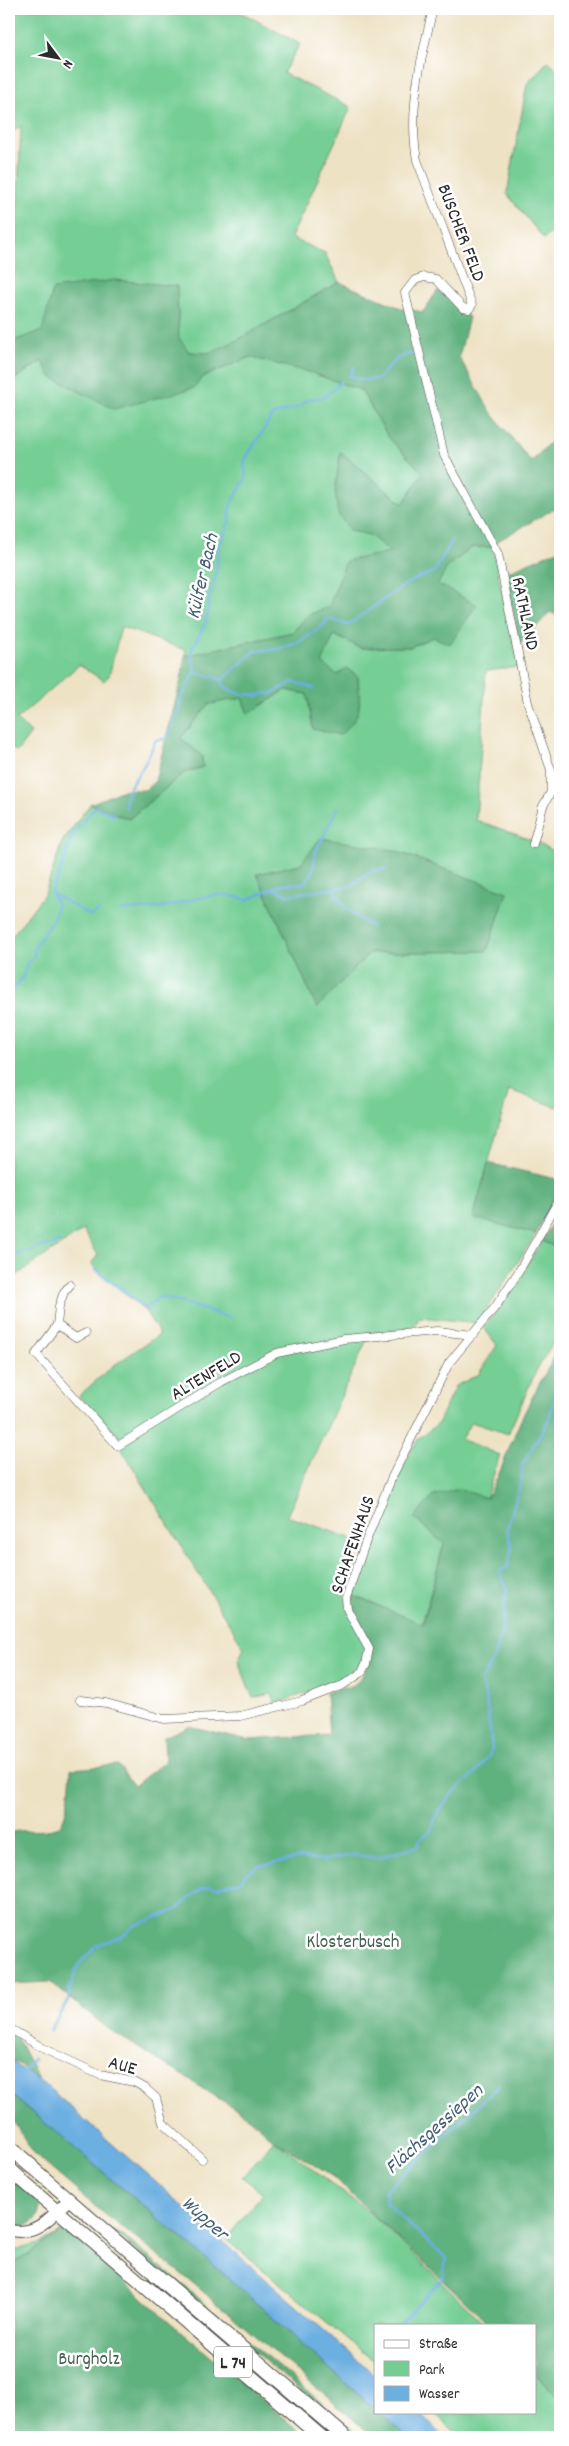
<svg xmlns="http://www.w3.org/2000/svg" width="569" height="2446" viewBox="0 0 569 2446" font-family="Dekko,sans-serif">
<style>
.green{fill:#74ce94;stroke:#507c60;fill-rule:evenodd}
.forest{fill:#5fb17e;stroke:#456e54}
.water{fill:#6cafe1;stroke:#4c6d86}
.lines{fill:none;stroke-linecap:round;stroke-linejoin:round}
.stream{stroke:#6cafe1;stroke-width:2.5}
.minor-casing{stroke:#484642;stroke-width:9}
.secondary-casing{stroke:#484642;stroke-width:13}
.primary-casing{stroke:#484642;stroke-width:14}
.trunk-casing{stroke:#484642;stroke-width:16}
.minor{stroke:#fff;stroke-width:8}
.secondary{stroke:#fff;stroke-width:11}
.primary{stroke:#fff;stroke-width:12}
.trunk{stroke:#fff;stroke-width:14}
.labels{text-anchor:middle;stroke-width:5;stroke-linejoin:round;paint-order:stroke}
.shield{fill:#fff;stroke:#6b6b6b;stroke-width:1}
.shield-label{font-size:18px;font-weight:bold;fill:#2b2b2b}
.street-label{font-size:19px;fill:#2b2b2b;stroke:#fff}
.park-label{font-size:19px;fill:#456450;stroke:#fff}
.water-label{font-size:20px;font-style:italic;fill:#456074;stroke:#fff}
</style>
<rect width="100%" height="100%" fill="#fff"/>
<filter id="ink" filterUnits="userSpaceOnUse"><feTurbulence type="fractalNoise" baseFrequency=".02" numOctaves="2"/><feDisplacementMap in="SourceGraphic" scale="10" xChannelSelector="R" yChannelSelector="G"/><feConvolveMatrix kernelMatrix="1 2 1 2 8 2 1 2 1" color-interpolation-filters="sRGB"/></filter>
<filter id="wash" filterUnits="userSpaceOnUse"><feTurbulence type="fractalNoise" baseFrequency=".0096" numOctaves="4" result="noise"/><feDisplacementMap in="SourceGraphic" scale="20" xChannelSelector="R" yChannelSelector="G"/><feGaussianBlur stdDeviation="1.12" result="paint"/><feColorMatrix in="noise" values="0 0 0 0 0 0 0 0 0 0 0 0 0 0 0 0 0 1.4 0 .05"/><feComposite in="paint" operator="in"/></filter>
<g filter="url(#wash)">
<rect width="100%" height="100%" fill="#eee2c4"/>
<path class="green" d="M9,9h226l65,35 -17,29 68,34 -60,131 34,15 14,29 -105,60 -26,11 -19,-1 -10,-14 -137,-7 -29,10 -4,5v-89l6,-1 6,-130 -12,8z
M548,61l12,10v154l-16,14 -37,-45 20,-110z
M250,357l62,16 49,17 28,48 34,35 -20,31 -62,-52 9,79 20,4 21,17 -45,9 -17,46 -21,8 -15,17 -108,24 1,-6 -65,-23 -12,49 -5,5 -25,-16 -63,55 15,13 -14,19 -8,-6v-366l2,2 31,-21 152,27 9,-11z
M473,547h19l27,120 -33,4 -10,149 61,22 23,13v240l-3,12 -48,-17 -36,127 63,17 -58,89 -58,-6 -7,11 -43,5 -83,183 75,26 -18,55c12,27 36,57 8,80l-77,27 -4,-10 -18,4 -15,-37 6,-13 -128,-208 -37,-44 31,-28 50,-34 -15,-23 -54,-47 7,-9 -15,-25 -69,47 -5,1v-338l36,-47 17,-51 28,-38 39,15 55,-46 19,-6 -1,-11 -21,-18 28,-34 33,-6 6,16 38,-24 21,4 6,35 24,-53 -15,-13 12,-28 27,13 49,-1 23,-10 4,-53 11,-18zM393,850l114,42 -20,59 -118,2 -52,54 -60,-133 43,-10z
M542,1241l18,8v82l-23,38 -29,65 -37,-12 -10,17 39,16 -14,43 -27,-9 -37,135 -68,-28 -4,4v-7l51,-126 18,-29 19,-14 17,-38 23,-11 19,-30 -14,-18 16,-19z
M274,2140l100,76 112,109h-111v37l-149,-123 37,-46 -21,-16z
M62,2231l-53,36v-20l7,3 22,-6z
M535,2374l25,24v39h-99l-28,-25h102z"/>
<path class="forest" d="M115,280l62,6 2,52 10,14 19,1 26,-11 105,-60 62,26 22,4 15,-22 31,27 -10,40 32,55 40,50 29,-30v80l-1,-6 -63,36 -4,5h-20l-24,19 -10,18 39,21 -27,39 -17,-7 -23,10 -49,1 -27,-13 -12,28 15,12 10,-7 11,9c2,30 6,37 -18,58l-27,-6 -6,-35 -21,-4 -38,24 -6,-16 -33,6 -28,34 21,18 1,11 -19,6 -55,46 -39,-15 33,-14h22l10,-9 26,-101 4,-24 108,-24 15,-17 21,-8 17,-46 44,-9 -20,-17 -20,-4 -12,-17 -3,-23 5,-39 63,52 20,-31 -34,-35 -28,-48 -49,-17 -62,-16 -47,20 -9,11 -80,21 -63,-32 -9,-16 -33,21v-36l4,-5 29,-10 11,-42z
M560,549v68l-10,-5 -30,32 -15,-71z
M321,838l72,12 114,42 -20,59 -118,2 -52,55 -60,-134 43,-10z
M488,1163l72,17v6l-24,48 -63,-16z
M560,1210v39l-18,-8z
M560,1347v1053l-25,-27v-48h-44l-158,-148 -59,-37 -24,-22 -140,-88 -60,-48 -41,2v-151c15,-5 32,0 47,-5 13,-5 14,-47 15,-59l47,-4 16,21 31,-25 -1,-24 25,-11 59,14 81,-5 -3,-42c8,-3 19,-4 27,-8 13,-7 20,-34 15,-46 -6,-14 -18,-22 -18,-39l4,-4 69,28 21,-80 -30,-26 19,-22 26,-7 28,9c11,-19 17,-37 25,-57 13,-33 31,-64 48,-94z
M9,2022l32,62 -20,-19 -12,-6z
M9,2093l199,167 167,149v3h4l28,25h-33l-181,-154 -96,-75 -62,-53 -26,-40z
M9,2174c8,8 29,20 31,31 3,17 -19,27 -31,19z
M111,2230l12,6 65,53 173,148h-6z
M62,2231l18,11 84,75 142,120h-297v-170z"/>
<path class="water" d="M9,2060l34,23 332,292v34l-167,-149 -199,-167z
M379,2412h38l28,25h-38z"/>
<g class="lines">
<path class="stream" d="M354,367l-4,9 13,4 15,-1c12,-12 20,-28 38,-25
M195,672l27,8 33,-29 25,-2 19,-7 20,-13 10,-10 19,6 61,-43 26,-11 17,-31
M222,680l2,7 19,8 7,-1 7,2 9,-3 5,1 22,-12 20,6
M126,808c-3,-18 10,-28 18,-43 4,-7 8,-17 12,-25l10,-1 14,-28v-11l15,-28 -4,-21 15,-29 3,-22 8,-30 1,-19 12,-32v-13l16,-28 -2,-17 29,-46 25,-8 11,-8 15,-2 17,-15
M273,888l11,-4 20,-1 8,-10 4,-22 22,-44
M333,889l14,20 25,18
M51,893l40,23 8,-6
M121,910c16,0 32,-1 47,-4 30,-7 47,-17 79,-6l26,-12 15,7 63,-9 20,-15 15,-2
M9,996l14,-20 4,-13 7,-6v-9l19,-29 4,-13 -6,-14 10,-22 12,-36 22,-27 20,8
M9,1257l51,-15
M95,1269l51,40 13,-12 25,6 46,15
M50,2031l18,-31 2,-13 8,-22 19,-20 26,-9 11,-10 42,-16 22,-19 12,-5 7,1 24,-6 4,-6 14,-9 41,-8 24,2 32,-5 21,3 41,-12 2,-7 12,-9c7,-40 45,-46 60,-81l-6,-50 -5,-19c20,-23 23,-64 26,-93l-5,-9 -2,-7 8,-5 4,-19 -5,-18 15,-51v-13l26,-44 12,-39
M24,2073l10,-15
M399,2325l44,-48 3,-19 -59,-54 -2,-13 114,-105"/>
</g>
</g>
<g filter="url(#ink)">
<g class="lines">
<defs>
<path id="minor" d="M433,9c-12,49 -25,101 -16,151l55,145 -3,4 -6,-1 -27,-29 -12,-2 -9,3 -10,13 39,162 54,99 30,149 23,67v22l-8,14 -10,38
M70,1285l-6,7 -5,14 -2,19 -21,29 82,92 103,-64 56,-29 67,-14 93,-8 36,4
M57,1325l19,13 10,-5
M80,1700l26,3 58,16 76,-3 62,-15 41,-16 18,-12 5,-9 3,-15 -22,-40 -1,-11 20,-57 26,-64 57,-114 47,-57 23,-35 41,-73
M9,2028l37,22 54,25 34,7 11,6 11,10 7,25 39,36"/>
<path id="secondary" d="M9,2230c26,7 43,-13 60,-31"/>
<path id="primary" d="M31,2166l124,108
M20,2179l125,107"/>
<path id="trunk" d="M9,2147l22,19
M9,2169l11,10
M155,2274l190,163
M145,2286l176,151"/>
</defs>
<use href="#minor" class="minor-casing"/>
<use href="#secondary" class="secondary-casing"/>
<use href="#primary" class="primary-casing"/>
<use href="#trunk" class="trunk-casing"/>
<use href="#minor" class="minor"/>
<use href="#secondary" class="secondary"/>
<use href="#primary" class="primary"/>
<use href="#trunk" class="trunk"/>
</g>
</g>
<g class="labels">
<rect class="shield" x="214" y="2346.5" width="38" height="31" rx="4"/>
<g class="shield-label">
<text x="233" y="2368">L 74</text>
</g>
<g class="street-label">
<text transform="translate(463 232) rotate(69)" y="7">BUSCHER FELD</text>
<text transform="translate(527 613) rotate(78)" y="7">RATHLAND</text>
<text transform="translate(205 1374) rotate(-31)" y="7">ALTENFELD</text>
<text transform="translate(351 1544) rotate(-71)" y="7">SCHAFENHAUS</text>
<text transform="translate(123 2064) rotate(15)" y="7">AUE</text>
</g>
<g class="park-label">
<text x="353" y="1947">Klosterbusch</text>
<text x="89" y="2364">Burgholz</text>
</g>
<g class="water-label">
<text transform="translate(201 576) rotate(-77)" y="7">Külfer Bach</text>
<text transform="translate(433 2128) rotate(-42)" y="7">Flächsgessiepen</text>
<text transform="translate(206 2217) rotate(42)" y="7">Wupper</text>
</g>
</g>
<rect width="569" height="2446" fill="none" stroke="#fff" stroke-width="30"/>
<rect x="374" y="2324" width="162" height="90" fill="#ffffff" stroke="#aaaaaa"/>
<rect x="384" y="2340" width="25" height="8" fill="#ffffff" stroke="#aaaaaa"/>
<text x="419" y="2348" font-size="15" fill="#2b2b2b">Straße</text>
<rect x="384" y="2361" width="25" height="15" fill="#74ce94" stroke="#aaaaaa"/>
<text x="419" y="2374" font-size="15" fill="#2b2b2b">Park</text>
<rect x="384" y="2386" width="25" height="15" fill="#6cafe1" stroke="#aaaaaa"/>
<text x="419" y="2398" font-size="15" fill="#2b2b2b">Wasser</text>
<g transform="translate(58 58) rotate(122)" stroke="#ffffff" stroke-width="4" paint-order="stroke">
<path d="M0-4L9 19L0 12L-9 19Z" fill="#2b2b2b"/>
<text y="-8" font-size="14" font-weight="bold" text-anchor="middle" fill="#2b2b2b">N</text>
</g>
</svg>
